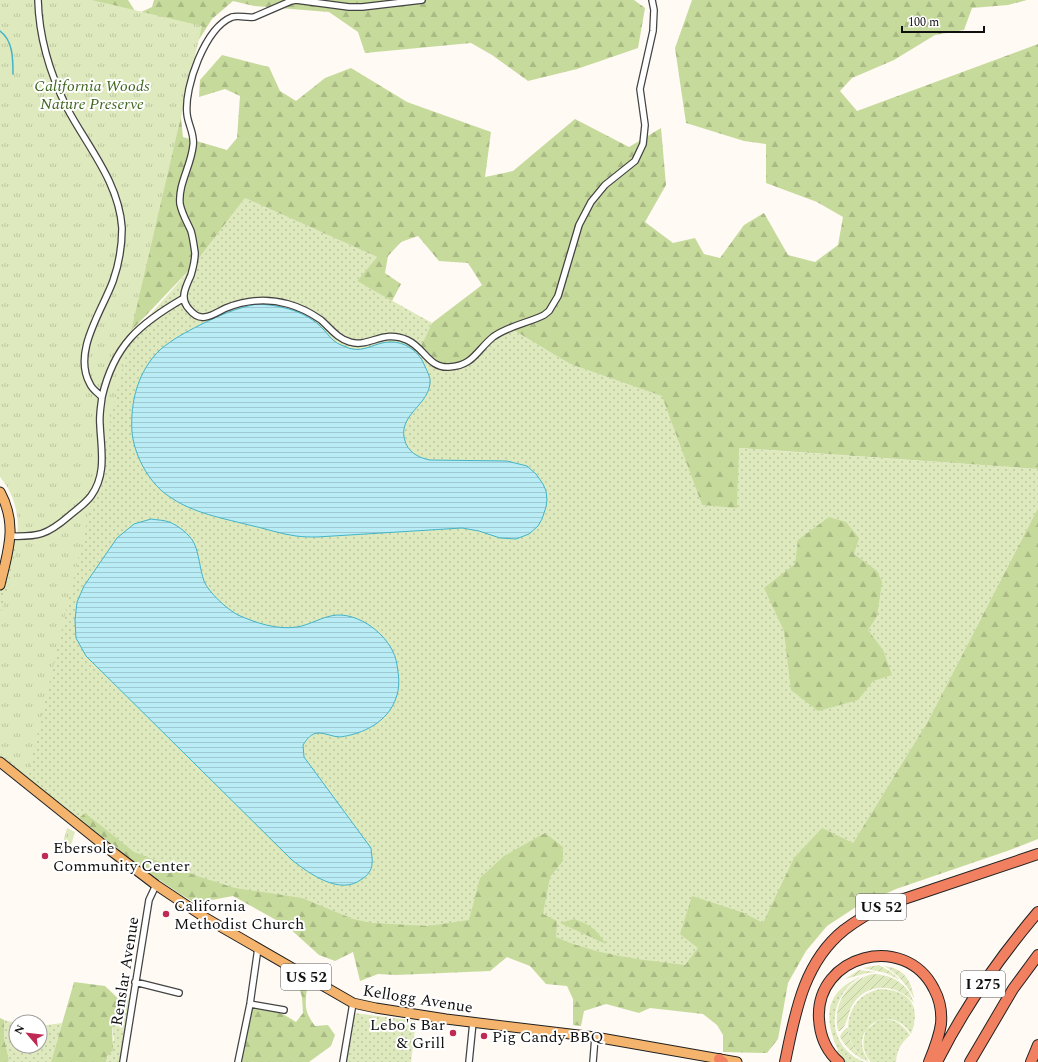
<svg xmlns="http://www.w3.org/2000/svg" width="1038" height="1062" viewBox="0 0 1038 1062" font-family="Spectral,serif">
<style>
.grass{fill:url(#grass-dots)}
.forest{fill:url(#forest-firs)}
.park{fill:url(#park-tufts)}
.garden{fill:url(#garden-furrows)}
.water{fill:url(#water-rules);stroke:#42b4ca}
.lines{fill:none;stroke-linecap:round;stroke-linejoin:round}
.stream{stroke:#42b4ca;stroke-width:1.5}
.minor-casing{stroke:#434343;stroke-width:8}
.primary-casing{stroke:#212121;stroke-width:11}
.motorway-casing{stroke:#212121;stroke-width:12}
.minor{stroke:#fff;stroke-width:5.5}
.primary{stroke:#f5b46d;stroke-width:9}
.motorway{stroke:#f08060;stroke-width:10}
.poi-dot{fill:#be2a53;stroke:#fff;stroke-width:1.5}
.labels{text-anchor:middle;stroke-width:4;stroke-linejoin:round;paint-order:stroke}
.shield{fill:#fff;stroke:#585858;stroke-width:1}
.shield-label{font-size:15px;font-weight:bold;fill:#101010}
.park-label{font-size:16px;font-style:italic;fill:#406721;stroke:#fff}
.poi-label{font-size:16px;fill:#101010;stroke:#fff;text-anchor:start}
.street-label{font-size:16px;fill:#101010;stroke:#fff}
</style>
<defs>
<pattern id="grass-dots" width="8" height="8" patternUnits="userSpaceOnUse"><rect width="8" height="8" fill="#dee9bd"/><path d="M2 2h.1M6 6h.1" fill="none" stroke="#bdc7a1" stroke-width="1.8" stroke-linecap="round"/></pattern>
<pattern id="forest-firs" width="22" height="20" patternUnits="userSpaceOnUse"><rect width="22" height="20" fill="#c6da9c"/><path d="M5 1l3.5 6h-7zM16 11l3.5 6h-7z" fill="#a9ba85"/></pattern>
<pattern id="park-tufts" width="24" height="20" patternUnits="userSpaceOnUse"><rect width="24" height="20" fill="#dee9bd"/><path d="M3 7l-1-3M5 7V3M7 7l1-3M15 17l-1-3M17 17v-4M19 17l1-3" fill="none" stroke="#bdc7a1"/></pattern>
<pattern id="garden-furrows" width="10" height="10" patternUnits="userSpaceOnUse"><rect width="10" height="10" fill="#dee9bd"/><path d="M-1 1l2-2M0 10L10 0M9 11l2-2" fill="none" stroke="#bdc7a1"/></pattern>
<pattern id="water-rules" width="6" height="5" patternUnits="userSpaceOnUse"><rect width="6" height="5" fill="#b9ecf5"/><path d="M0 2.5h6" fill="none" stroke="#9ec9d1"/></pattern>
</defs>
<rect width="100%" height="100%" fill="#fffaf3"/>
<path class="grass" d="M245,198l132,59 -20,24 75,42 -12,25 63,-2 27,-18 60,36 93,32 39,109 35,2 1,-59 300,21v39l-110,213 -75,122 -103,132 -386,-45 -200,-58 -8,13 -156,-123v-177l10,-49h17l78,-151 31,-54 57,-65z
M860,977c-34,21 -35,70 5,85h-24l-5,-10 2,-2c-14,-31 -14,-58 22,-73z
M880,989c29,1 42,16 31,45 -10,-17 -31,-21 -44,-5 4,-2 8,-7 13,-9 13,-3 23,5 30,15 -9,8 -13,15 -14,27h-25c-9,-10 -9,-20 -5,-32 -7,11 -4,22 3,32 -22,-11 -28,-42 -11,-61 6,-7 14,-10 22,-12z
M129,998l-9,64h-14v-5l8,-17 -2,-13c6,-9 9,-20 17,-29z
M354,1013l62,8 -5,41h-65z
M4,1020l12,3v23h24v-20l22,-3 -11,39h-43l1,-2 -5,-22z"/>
<path class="forest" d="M48,0h80l9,14 15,-7 2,-7h480l11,8 -7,40 -61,21 -49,12 -36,-26 -21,-12 -106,10 -7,-21 -29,-20 -75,-6 -21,-5 -21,18 -19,30 -15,42 5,46 44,13 10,-12 3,-42 -15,-7 -26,8 1,-17 22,-25 47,12 11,24 16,10 29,-23 26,-10 56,34 84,30 -6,45 28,-6 62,-52 54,28 32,-19 5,57 -21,37 28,21 22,-5 9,16 16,4 24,-33 20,-12 24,42 27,7 23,-17 5,-28 -26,-15 -51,-19v-39l-22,-3 -58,-18 -11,-75 17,-48h335l-19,5 -36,3 -8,22 -29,5 -41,25 -42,18 -12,13 17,20 181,-67v425l-299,-21 -2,60 -35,-3 -40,-109 -92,-32 -60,-36 -11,5 -36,32 -26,1 -17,-18 12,-25 50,-38 -14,-22 -29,-2 -21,-25 -17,6 -13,14 -3,17 16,11 -9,17 -35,-20 20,-24 -132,-59 -52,68 -81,85z
M1038,508v331l-28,11 -114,39 -40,18 -29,19 -21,25 -18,32 -10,56 -11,14 -44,-1v-17l-6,-10 -14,-11 -53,-6 -11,5 -33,-9 -22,7 -3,15 -8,-1v-26l-6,-13 -21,-2 -16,-18 -23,-9 -17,14 -94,4 -18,-1 -18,7 -7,-29 -18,9 -16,-6 -32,-29 -54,-30 -38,7c-41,-24 -78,-55 -116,-85l6,-5 49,39 66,25 35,11 67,10 51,21 19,4 56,3 41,-6 11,-42 24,-22 41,-23 18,14v14l-13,16 -7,37 14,7 -1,16c39,18 87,23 129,28l13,-17 -18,-14 12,-38 52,17 19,10 31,-65 28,-30 31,15 75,-122z
M829,517l17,5 13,16 -5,16 23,17 5,11 -5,34 -9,14 15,20 9,25 -19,6 -15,19 -40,11 -27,-21 -7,-59 -20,-43 31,-24 3,-24z
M574,919c17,6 22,10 32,25l-46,-21z
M297,981l10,6c-2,19 -3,24 8,39l13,-1 7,10 -4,11 -22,16h-67l10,-56 31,8 13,8 7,-9 -1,-16z
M74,982l31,4 19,18 -7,16 -5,7 1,23 -7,7v5h-55z
M0,1018l4,2v18l5,22 -1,2h-8z"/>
<path class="park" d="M0,0h92l110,26 -174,749 -28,-22c0,-44 0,-88 0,-132 0,-9 4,-18 6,-27 9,-40 24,-81 -6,-117z
M67,828l8,4 -6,20 -8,-2z"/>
<path class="garden" d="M879,965l12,7 9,8 -14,-7 -23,-5z
M884,966c19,2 27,13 30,32 -7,-13 -17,-25 -30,-32z
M859,970l17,2 -9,1 -22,6z
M873,974c20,1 35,10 41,29 -16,-19 -46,-22 -61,1 -6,9 -4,19 -13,27h-2c-6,-26 9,-51 35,-57z
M846,1028h2c1,15 7,26 20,34 -13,-6 -21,-13 -28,-25l1,-3z"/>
<path class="water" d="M257,304c21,1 45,6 62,21 8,7 12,16 22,20 4,1 8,4 12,4 10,2 20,-4 29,-6 17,-4 33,4 41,19 2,5 6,12 7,17 2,27 -36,35 -24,65 5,10 14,14 24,16l77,1 20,5 9,8 7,10 3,7 1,9 -1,7 -4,12 -4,7 -9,8 -13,5 -16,-1 -21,-7 -17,-3 -145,9c-7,0 -14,0 -21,-1 -16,-2 -32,-8 -47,-11 -31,-8 -62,-13 -87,-34 -16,-14 -28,-38 -30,-59 -2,-30 6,-62 29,-83 12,-10 25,-17 39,-24 18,-9 36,-17 57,-21z
M151,519c6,1 13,1 18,3 9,3 21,13 25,21 5,10 6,27 10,38 4,11 24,29 34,34 18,8 39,15 59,12 13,-2 26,-11 40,-12 27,-1 57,25 60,50 2,11 3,23 -1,33 -8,24 -33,36 -56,39 -7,0 -14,-4 -21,-4 -8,0 -12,6 -16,12l1,12 67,91c0,5 2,11 1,16 0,6 -5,12 -10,15 -22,17 -52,-5 -70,-19l-206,-204 -10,-18 -1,-18 2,-18 7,-16 33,-48 17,-14z"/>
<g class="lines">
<path class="stream" d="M0,31c13,9 13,28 13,43"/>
<defs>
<path id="minor" d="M422,0l-60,7h-13l-53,-7 -5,1 -37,16c-8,1 -15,-2 -22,0 -27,11 -48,70 -45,97 1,11 8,20 6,32 -2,20 -15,38 -13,58 2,10 7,18 11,27 2,7 3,15 4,22 0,8 -2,15 -4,22 -5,12 -12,23 -2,34 4,5 10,9 16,8 8,-1 14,-6 21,-9 20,-8 41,-10 62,-4 11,3 23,9 33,16 9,8 17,19 29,22 19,6 33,-13 57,-2 18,8 21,28 42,27 24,-1 28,-17 44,-30 15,-11 35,-14 51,-22l5,-4 9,-15 21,-71 12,-23 14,-17 30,-24 8,-17 2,-19 -5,-36 13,-58 1,-21 -2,-10
M102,397c12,-52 37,-73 82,-99
M10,536c28,1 37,-1 59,-20 7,-6 16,-12 22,-20 16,-22 10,-47 9,-71 -1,-10 1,-19 2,-28 -4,-4 -10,-8 -12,-13 -18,-32 12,-73 23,-103 6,-17 9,-35 9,-53 -3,-46 -35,-82 -55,-120 -17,-34 -28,-71 -29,-108
M135,982l44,11
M250,1004l34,6
M123,1062l26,-162 7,-15
M238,1062l12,-58 8,-56
M343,1062l10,-59
M469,1062l4,-40
M593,1062l2,-25"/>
<path id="primary" d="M0,492c18,33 8,59 0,93
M0,762l106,85 50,38 48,32 149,86 23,5 70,11 149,18 142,25"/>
<path id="motorway" d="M719,1059l4,3
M785,1062c10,-48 18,-99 59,-132 12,-9 25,-17 39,-24l155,-52
M839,1062c-13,-11 -19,-27 -20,-43 -4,-64 86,-88 115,-30 6,11 8,23 7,35 -2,13 -7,26 -12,38
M937,1062c27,-54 62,-104 101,-150
M970,1062l43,-73 25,-34
M1031,1062l7,-17"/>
</defs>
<use href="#minor" class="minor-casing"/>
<use href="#primary" class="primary-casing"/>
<use href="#motorway" class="motorway-casing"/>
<use href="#minor" class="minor"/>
<use href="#primary" class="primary"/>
<use href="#motorway" class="motorway"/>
</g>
<g class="poi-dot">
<circle cx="45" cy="856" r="4"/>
<circle cx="166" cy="914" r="4"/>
<circle cx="453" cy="1033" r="4"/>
<circle cx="484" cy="1036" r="4"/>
</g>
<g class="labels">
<g class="shield">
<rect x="856" y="894" width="50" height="26" rx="3"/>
<rect x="281" y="964" width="50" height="26" rx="3"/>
<rect x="961" y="971" width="44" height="26" rx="3"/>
</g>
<g class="shield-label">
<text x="881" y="912">US 52</text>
<text x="306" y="982">US 52</text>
<text x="983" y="989">I 275</text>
</g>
<g class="park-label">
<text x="92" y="91">California Woods<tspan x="92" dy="18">Nature Preserve</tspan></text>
</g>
<g class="poi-label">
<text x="53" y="853">Ebersole<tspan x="53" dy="18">Community Center</tspan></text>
<text x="174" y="911">California<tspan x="174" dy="18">Methodist Church</tspan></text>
<text x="445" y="1030" text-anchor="end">Lebo's Bar<tspan x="445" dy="18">&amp; Grill</tspan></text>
<text x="492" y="1042">Pig Candy BBQ</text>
</g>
<g class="street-label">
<text transform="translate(124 971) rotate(-81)" y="6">Renslar Avenue</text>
<text transform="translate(418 998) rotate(9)" y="6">Kellogg Avenue</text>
</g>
</g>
<g transform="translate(28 1034) rotate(298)"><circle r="19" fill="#ffffff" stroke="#9f9f9f"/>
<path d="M0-3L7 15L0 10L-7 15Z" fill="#be2a53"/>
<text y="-6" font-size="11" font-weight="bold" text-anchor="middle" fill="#101010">N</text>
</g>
<path d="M902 26v6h82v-6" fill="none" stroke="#101010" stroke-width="2"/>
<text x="908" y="26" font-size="12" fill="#101010" stroke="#ffffff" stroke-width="3" paint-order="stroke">100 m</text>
</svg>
